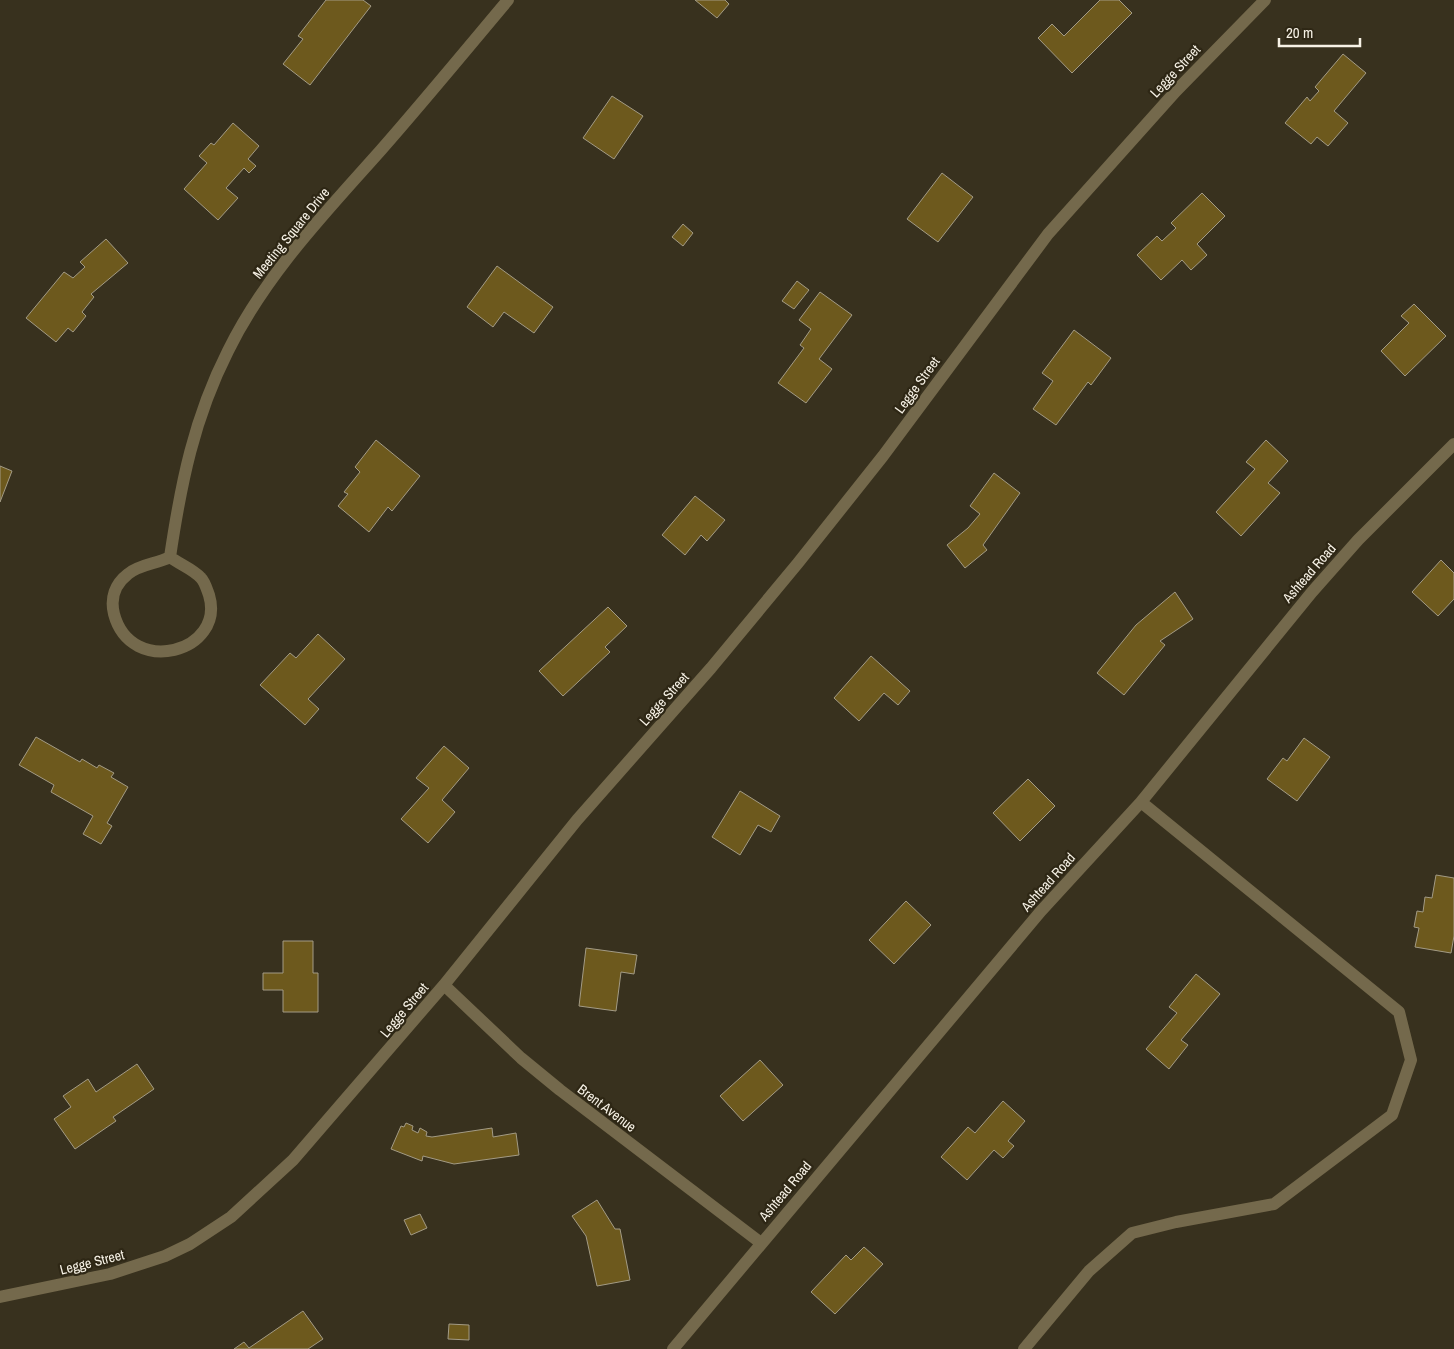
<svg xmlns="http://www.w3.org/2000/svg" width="1454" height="1349" viewBox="0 0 1454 1349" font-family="'Archivo Narrow',sans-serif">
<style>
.building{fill:#6d591d;stroke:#a39b85}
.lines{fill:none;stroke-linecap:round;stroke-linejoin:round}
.minor{stroke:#74694c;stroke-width:12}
.labels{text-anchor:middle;stroke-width:4.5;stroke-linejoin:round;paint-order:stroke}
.street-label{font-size:14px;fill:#f7f2e6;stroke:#2e2715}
</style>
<rect width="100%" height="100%" fill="#38311e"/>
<path class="building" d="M326,0h37l8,6 -61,79 -27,-21 20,-25 -5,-3z
M695,0h30l4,4 -12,14z
M1100,0h19l13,13 -60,60 -34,-35 14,-14 12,12z
M1343,54l23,19 -32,38 14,12 -20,23 -11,-9 -6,7 -26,-21 22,-26 3,4 9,-10 -4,-4z
M612,96l31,20 -29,43 -31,-21z
M233,123l26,23 -11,13 8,7 -7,7 -5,-5 -18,20 12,10 -20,22 -34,-31 23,-26 -8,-7 12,-13 3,2z
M942,173l31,24 -35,45 -31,-23z
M1202,193l23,23 -28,28 10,11 -16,15 -9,-10 -21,20 -24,-25 20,-19 5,5 14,-13 -5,-5z
M683,224l10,9 -10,13 -11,-9z
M106,239l22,24 -37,31 3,3 -12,15 4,4 -13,16 -5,-4 -12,14 -30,-24 38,-46 9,6 12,-11 -5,-5z
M497,266l56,41 -19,26 -30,-21 -11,15 -26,-20z
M797,281l12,9 -15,19 -12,-8z
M820,292l32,23 -33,44 13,10 -26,34 -28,-20 26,-35 -4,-3 11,-16 -12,-9z
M1414,304l32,32 -41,40 -24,-25 28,-28 -8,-7z
M1074,330l37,28 -20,27 -3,-3 -32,43 -23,-16 20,-28 -11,-8z
M376,440l44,36 -28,35 -4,-4 -19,25 -31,-26 10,-12 -4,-2 16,-20 -5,-5z
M1266,440l22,21 -20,22 12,10 -39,43 -25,-24 39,-43 -9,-7z
M0,466l12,5 -12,31z
M994,473l26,20 -37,52 4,5 -22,18 -18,-23 21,-17 12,-14 -10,-8z
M695,496l30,24 -18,21 -6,-6 -16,20 -23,-20z
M1441,560l13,13v26l-16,17 -26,-24z
M1175,592l18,27 -33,22 5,4 -41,50 -27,-22 39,-48z
M608,607l19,19 -22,21 5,5 -47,44 -24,-25z
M318,634l27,25 -37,40 11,10 -14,16 -45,-40 30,-32 6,5z
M871,656l39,35 -12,14 -14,-12 -25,28 -25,-23z
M36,737l44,25 2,-3 15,9 2,-3 15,8 -3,4 17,10 -21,36 5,3 -11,18 -18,-10 10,-18 -42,-24 3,-7 -35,-20z
M1304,738l26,19 -33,44 -30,-22 16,-21 4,3z
M444,746l25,22 -27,32 13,12 -27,31 -27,-24 28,-31 -13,-10z
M1028,779l27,27 -35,35 -27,-28z
M740,791l40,25 -9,16 -13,-7 -18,30 -28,-18z
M1436,875l18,3v58l-3,17 -36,-6 4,-19 -5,-1 3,-16 6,1 2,-15 7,1z
M906,901l25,24 -37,39 -25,-24z
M283,941h30v32h5v39h-35v-22h-20v-17h20z
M586,948l51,7 -3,19 -13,-2 -5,39 -37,-5z
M1196,974l24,20 -39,46 7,5 -19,24 -23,-20 31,-36 -8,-6z
M760,1060l23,25 -40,36 -23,-25z
M137,1064l17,25 -41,28 3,4 -41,28 -21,-30 17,-12 -8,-11 25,-17 8,13z
M1003,1101l22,20 -17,20 6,5 -11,12 -9,-8 -27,30 -26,-23 27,-30 7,6z
M406,1123l7,3 -1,4 6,3 2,-5 7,4 -1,4 6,1 60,-9 1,9 23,-4 3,22 -65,9 -31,-8 -1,5 -31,-12 10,-23 3,1z
M597,1200l18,29h5l10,51 -33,6 -11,-50 -14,-20z
M420,1214l7,14 -16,7 -7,-15z
M864,1247l19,17 -48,50 -24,-22 35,-37 5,5z
M303,1311l20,28 -15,10h-74l10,-7 5,6z
M449,1324l20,1v15l-21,-1z"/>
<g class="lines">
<path class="minor" d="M170,557c11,-74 24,-139 58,-206 38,-77 97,-138 153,-201 43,-49 85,-100 127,-150
M170,557c9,7 23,12 31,21 4,4 6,12 8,17 17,57 -78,83 -95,19 -4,-16 1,-30 14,-40 12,-10 29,-10 42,-17z
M444,985l77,73 39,32 201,153
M0,1297l110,-23 55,-18 25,-12 41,-27 62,-57 151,-175 133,-165 134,-152 87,-105 85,-107 165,-222 128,-143 89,-91
M673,1349l368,-438 100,-109 171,-210 46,-52 96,-96
M1024,1349l65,-78 43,-38 44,-11 98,-18 118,-89 19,-55 -12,-48 -258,-210"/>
</g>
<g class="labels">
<g class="street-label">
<text transform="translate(1175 71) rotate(-47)" y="5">Legge Street</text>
<text transform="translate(291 233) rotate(-51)" y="5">Meeting Square Drive</text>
<text transform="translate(917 385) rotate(-54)" y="5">Legge Street</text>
<text transform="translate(1309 573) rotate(-49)" y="5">Ashtead Road</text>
<text transform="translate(664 699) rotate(-48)" y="5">Legge Street</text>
<text transform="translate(1048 882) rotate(-48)" y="5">Ashtead Road</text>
<text transform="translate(404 1010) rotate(-50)" y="5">Legge Street</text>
<text transform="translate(607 1108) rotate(37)" y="5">Brent Avenue</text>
<text transform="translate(785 1191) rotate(-50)" y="5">Ashtead Road</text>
<text transform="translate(92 1262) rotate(-14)" y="5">Legge Street</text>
</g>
</g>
<path d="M1279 38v8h81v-8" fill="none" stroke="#f7f2e6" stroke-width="2.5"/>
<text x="1286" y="38" font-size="15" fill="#f7f2e6" stroke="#2e2715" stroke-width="4" paint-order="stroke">20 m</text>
</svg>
